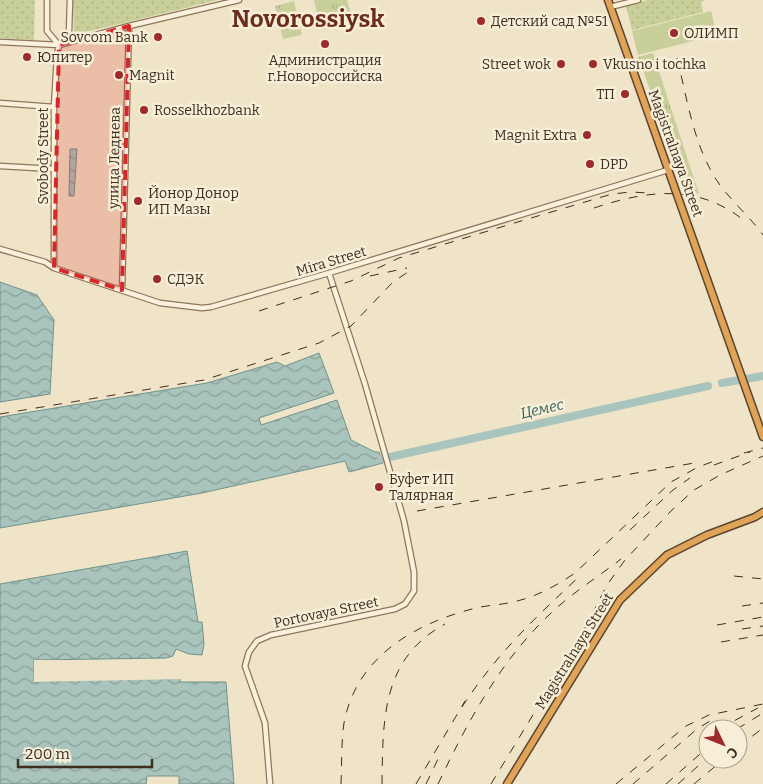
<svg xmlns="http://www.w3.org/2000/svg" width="763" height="784" viewBox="0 0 763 784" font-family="Bitter,serif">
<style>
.grass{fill:url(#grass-tufts)}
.park{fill:url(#park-dots)}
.pitch{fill:#c9cf9b}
.water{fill:url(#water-waves);stroke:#6f938a}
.pier{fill:#f0e4c8}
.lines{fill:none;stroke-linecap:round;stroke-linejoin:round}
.river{stroke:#a9c4bc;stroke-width:8}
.minor-casing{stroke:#8d765c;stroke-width:7}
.highway-casing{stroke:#5b4430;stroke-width:9}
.minor{stroke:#faf1dc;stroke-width:4.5}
.highway{stroke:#e0a458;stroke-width:6}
.rail{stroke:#3d2e20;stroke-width:1;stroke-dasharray:9 9;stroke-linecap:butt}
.marked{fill:#d62828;fill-opacity:0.2;stroke:#d62828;stroke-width:4;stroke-dasharray:10 6;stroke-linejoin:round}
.poi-dot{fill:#9e2a2b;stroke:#f7eed8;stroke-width:2}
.labels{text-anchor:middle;stroke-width:5;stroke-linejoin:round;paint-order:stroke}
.poi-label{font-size:14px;fill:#3d2e20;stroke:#f7eed8;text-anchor:start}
.street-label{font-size:14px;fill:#3d2e20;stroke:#f7eed8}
.water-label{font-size:15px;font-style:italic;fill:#2f5d5a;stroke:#f7eed8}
.town-label{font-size:24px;font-weight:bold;fill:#6b2e1e;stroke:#f7eed8}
</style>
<defs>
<pattern id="grass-tufts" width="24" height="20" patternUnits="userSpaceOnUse" patternTransform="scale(1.25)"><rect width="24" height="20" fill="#c9cf9b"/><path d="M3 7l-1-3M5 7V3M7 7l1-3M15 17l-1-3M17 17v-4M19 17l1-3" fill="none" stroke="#aeb285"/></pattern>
<pattern id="park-dots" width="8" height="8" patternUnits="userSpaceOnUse" patternTransform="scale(1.25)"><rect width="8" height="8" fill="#c9cf9b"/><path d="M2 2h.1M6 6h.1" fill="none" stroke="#aeb285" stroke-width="1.8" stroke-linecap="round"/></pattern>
<pattern id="water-waves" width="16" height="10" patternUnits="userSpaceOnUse" patternTransform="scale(1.25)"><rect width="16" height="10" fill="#a9c4bc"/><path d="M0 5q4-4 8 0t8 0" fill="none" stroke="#8ba098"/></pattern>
</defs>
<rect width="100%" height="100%" fill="#f0e4c8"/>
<path class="grass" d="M314,0h33l6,22 -32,8z
M294,1l8,34 -19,4 -8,-33z
M653,53l46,141 -11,-2 -50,-135z"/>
<path class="park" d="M0,0h35l-1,40 -34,-2z
M73,0h145l-144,35z
M648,0h58l-5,2 2,10 -71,18 -6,-24z"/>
<path class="pitch" d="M711,11l6,24 -79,20 -6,-24z"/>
<path class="water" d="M70,149h7l-3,47h-5z
M0,282l37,13 17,25 -4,74 -50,8z
M319,353l15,40 -75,25 2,7 76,-25 14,40 24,12h4l4,11 -34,9 -4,-11 -143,32 -202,35v-111l207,-34 70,-21 8,4z
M187,551l11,71h4l2,22 -2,11 -13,-1 -13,-5 -3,7 -7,2 -132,2v22l146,-5v5h46l8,102h-55v-8h-32l-1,8h-146v-200z"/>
<path class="pier" d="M34,660l85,1 -83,1 1,17 106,-2 5,-4 33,2 2,4 -149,3z"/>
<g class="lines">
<path class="river" d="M722,383l41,-7
M381,459l327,-73"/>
<defs>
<path id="minor" d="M47,0v31l12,14
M610,7l28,-7
M0,42l59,3 70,-19 110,-26
M0,103l54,4
M0,166l54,3
M0,249l45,13 9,6 106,35 42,5 9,-1 118,-34 339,-103
M54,268v-161l3,-52 2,-10 10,-13 1,-32
M122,290l7,-264
M270,784l-5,-61 -20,-57 4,-14 8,-11 14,-6 124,-26 10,-5 9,-13v-19l-10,-51 -39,-137 -36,-111"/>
<path id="highway" d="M608,0l155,437
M507,784l113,-184 47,-45 40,-20 48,-18 8,-5"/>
</defs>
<use href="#minor" class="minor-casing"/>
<use href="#highway" class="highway-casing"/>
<use href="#minor" class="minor"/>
<use href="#highway" class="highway"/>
<path class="rail" d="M677,58c10,40 16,83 37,118 13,22 34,38 49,59
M594,208c54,-18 105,-25 152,14
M370,276l37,-8
M259,311l92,-30 48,-23 122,-37 91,-27 19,-2 17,1
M0,414l204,-34 115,-37 32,-17 42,-44 15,-10
M744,453l19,-5
M714,465l36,-13
M417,511l283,-49
M630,530l43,-40 17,-12
M734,576l29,3
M742,606l21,-3
M717,625l46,-8
M742,629l21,-3
M721,642l42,-7
M462,707c35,-54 74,-90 120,-133
M719,729l39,-21
M737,729l26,-16
M704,739l4,-3
M738,747l25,-19
M341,784c1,-20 0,-41 3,-61 12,-66 71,-100 132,-115 12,-3 25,-3 37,-6 23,-5 43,-16 62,-29l96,-91 27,-15 22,-8
M382,784c1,-64 -1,-125 63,-160
M416,784l49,-83
M426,784l12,-25
M438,784c30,-63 62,-123 113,-171 21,-20 47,-36 70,-54
M491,784l91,-150 25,-49 18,-25 46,-49 23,-21 26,-15 43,-19
M616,784l70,-58 23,-11 54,-11
M633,784l64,-55 18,-11
M666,784l42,-37
M678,784l30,-27
M694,784l30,-25"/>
</g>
<path class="marked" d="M129,26l-7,264 -68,-22 5,-223z"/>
<g class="poi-dot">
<circle cx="481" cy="21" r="5"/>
<circle cx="674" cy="33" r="5"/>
<circle cx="158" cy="37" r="5"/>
<circle cx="325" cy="44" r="5"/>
<circle cx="27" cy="57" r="5"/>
<circle cx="561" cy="64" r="5"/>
<circle cx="593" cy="64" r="5"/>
<circle cx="119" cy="75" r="5"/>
<circle cx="625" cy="94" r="5"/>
<circle cx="144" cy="110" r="5"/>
<circle cx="587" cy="135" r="5"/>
<circle cx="590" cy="164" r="5"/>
<circle cx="138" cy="201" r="5"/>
<circle cx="157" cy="279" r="5"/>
<circle cx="379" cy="487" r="5"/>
</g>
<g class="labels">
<g class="poi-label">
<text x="491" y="26">Детский сад №51</text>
<text x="684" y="38">ОЛИМП</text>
<text x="148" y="42" text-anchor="end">Sovcom Bank</text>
<text x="37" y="62">Юпитер</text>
<text x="325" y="65" text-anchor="middle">Администрация<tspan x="325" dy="16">г.Новороссийска</tspan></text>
<text x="551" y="69" text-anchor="end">Street wok</text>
<text x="603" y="69">Vkusno i tochka</text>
<text x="129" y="80">Magnit</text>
<text x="615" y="99" text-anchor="end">ТП</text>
<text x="154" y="115">Rosselkhozbank</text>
<text x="577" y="140" text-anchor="end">Magnit Extra</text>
<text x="600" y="169">DPD</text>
<text x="148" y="198">Йонор Донор<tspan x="148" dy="16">ИП Мазы</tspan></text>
<text x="167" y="284">СДЭК</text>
<text x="389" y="484">Буфет ИП<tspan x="389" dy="16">Талярная</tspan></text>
</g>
<g class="street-label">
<text transform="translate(676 153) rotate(70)" y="5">Magistralnaya Street</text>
<text transform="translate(43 156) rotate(-90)" y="5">Svobody Street</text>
<text transform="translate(114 158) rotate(-89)" y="5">улица Леднева</text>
<text transform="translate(331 261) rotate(-17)" y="5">Mira Street</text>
<text transform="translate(326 612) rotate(-12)" y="5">Portovaya Street</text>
<text transform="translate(574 651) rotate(-58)" y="5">Magistralnaya Street</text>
</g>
<g class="water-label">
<text transform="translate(542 409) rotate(-13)" y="5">Цемес</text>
</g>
<g class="town-label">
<text x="308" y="27">Novorossiysk</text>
</g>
</g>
<g transform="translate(723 744) rotate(133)"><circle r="24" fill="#f7eed8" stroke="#ada18e"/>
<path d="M0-4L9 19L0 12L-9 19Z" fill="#9e2a2b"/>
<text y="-8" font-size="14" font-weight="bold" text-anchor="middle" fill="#3d2e20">С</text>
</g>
<path d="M18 759v8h134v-8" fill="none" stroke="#3d2e20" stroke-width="2.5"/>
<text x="25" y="759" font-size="15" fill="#3d2e20" stroke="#f7eed8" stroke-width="4" paint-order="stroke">200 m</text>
</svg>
